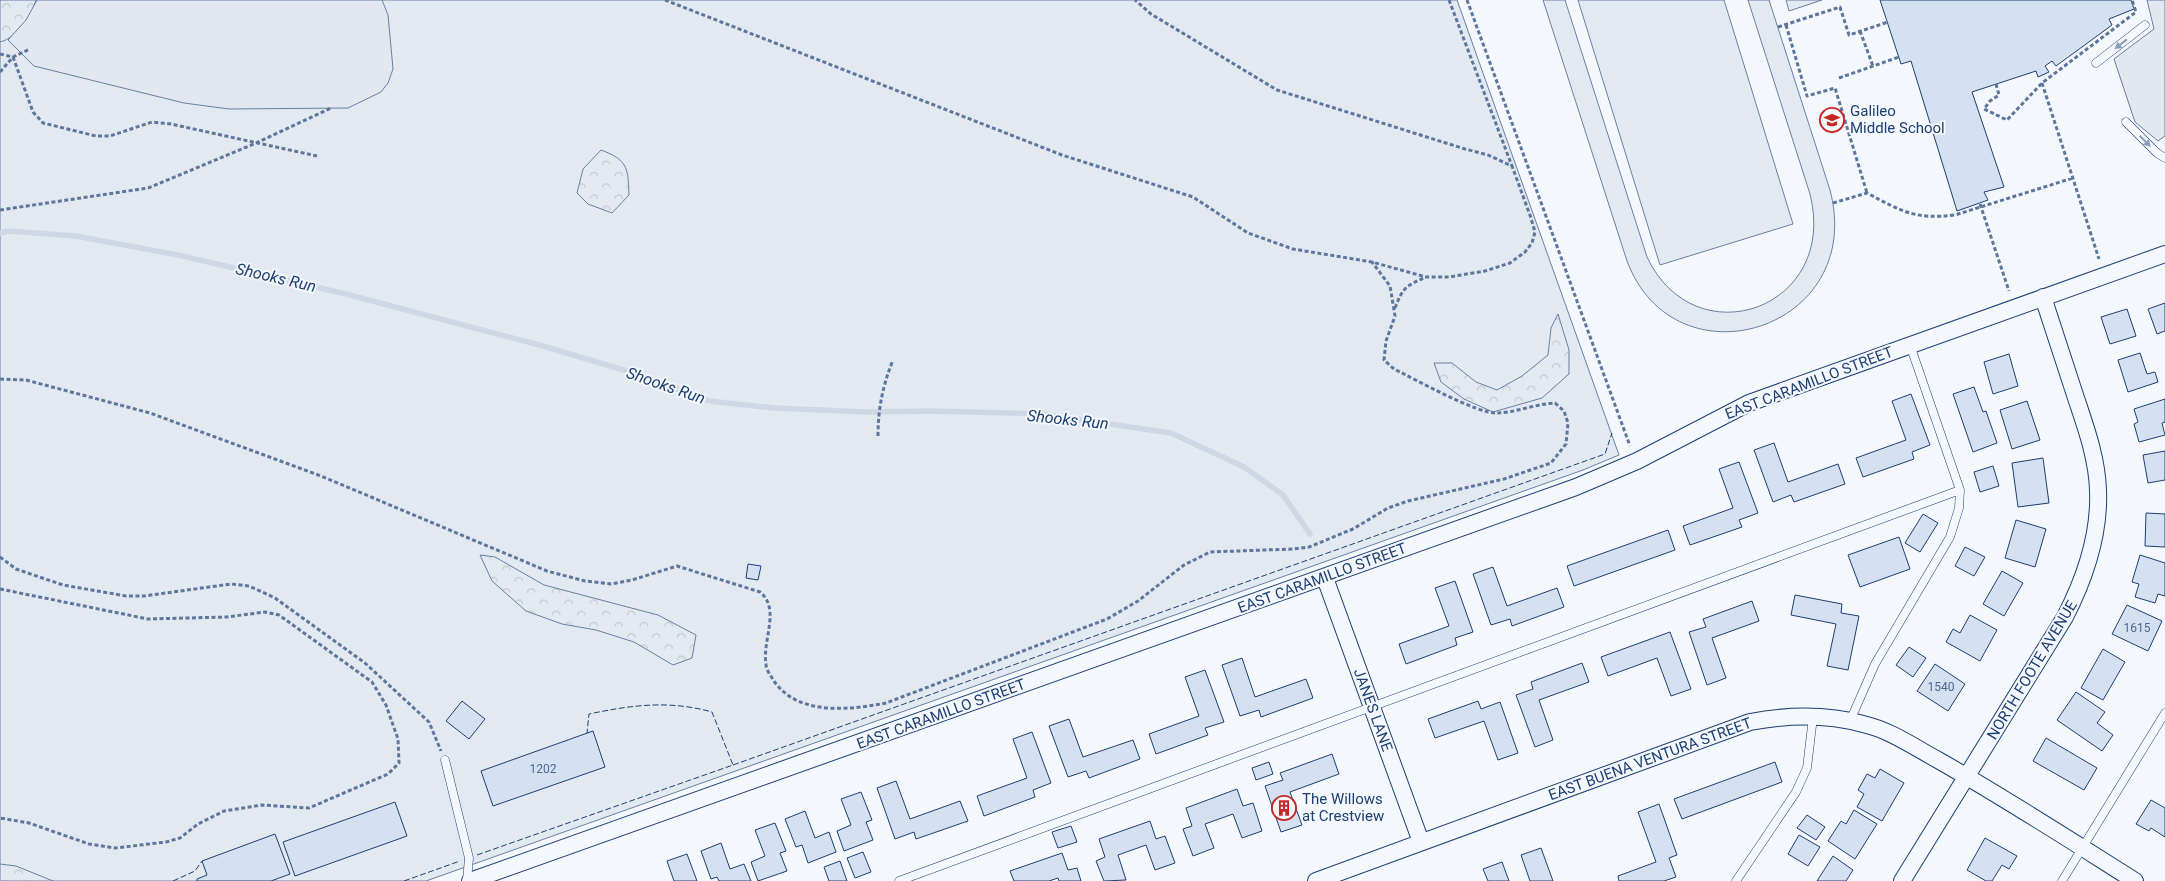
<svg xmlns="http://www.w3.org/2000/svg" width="2165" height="881" viewBox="0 0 2165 881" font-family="Roboto,sans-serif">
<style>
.grass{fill:#e3e9f0;stroke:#687fa3}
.forest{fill:url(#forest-crowns);stroke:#687fa3}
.parking{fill:#e3e8f0;stroke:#687fa3}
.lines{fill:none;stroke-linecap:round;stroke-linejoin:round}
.stream{stroke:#cfd7e4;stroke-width:5.5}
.building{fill:#d5e0f0;stroke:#1d3f73}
.service-casing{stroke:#1d3f73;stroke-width:9}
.minor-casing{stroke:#1d3f73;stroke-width:18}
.path{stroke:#5e769c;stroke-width:3;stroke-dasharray:4 2.5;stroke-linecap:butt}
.service{stroke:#f4f7fb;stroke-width:8}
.minor{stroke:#f4f7fb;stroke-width:16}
.fence{stroke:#1d3f73;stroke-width:1;stroke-dasharray:6 2.5;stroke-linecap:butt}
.oneway{fill:#889bb7}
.labels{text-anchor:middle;stroke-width:4;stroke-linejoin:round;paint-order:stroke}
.number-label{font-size:12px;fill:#4b6792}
.poi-label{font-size:15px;fill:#1d3f73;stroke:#f4f7fb;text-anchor:start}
.street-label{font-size:15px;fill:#1d3f73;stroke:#f4f7fb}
.water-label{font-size:16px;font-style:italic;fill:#1d3f73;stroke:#f4f7fb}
</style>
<defs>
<pattern id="forest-crowns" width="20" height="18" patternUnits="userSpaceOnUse" patternTransform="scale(1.25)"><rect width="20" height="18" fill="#e3e9f0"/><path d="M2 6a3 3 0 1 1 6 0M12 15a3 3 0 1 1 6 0" fill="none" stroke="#c2c9d1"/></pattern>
</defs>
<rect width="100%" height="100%" fill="#f4f7fb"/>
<path class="grass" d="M0,0h1457l162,455 -36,15 -1157,411h-426z
M1543,0h22l82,257c48,102 192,52 163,-63l-62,-194h21l61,190c37,140 -155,199 -203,71z
M1578,0h146l69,224 -133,41z
M1786,0h36l-33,11z"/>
<path class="forest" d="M0,0h36c-5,16 -19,38 -36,42z
M601,150c27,10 27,18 28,45l-17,18 -24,-9 -11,-11 6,-24z
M1558,314l11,36v24l-27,24 -49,14 -29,-13 -23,-17 -7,-19h18l24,19 21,8 25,-14 26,-21 3,-27z
M480,555l15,2 49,28 114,30 38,20 -4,23 -19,7 -39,-23 -38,-12 -34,-6 -36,-13 -34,-30z
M0,864l16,2 37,15h-53z"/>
<path class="parking" d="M37,0h345l6,15 5,54 -5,14 -7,9 -33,16 -119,1 -45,-6 -150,-37 -26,-26 18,-20z
M2147,0h18v136l-7,5 -23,-19 -21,-63 40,-30z"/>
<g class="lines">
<path class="stream" d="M0,233l9,-2 67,5 102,19 168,39 197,52 94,28 72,27 65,7 93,4 64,-1 111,3 129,19 73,34 39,28 27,39"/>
</g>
<path class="building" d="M1880,0h251l3,9 -25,10 3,6 -56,41 -4,-5 -7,5 4,6 -11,5 -2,-6 -64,21 32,95 -20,5 4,8 -31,11 -46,-150 -10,3z
M2165,303v28l-8,3 -9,-25z
M2127,309l9,27 -26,8 -9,-27z
M2140,353l7,21 8,-2 3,10 -30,10 -10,-32z
M2009,354l9,32 -25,8 -9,-32z
M1974,387l9,25 3,-1 11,32 -24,9 -20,-58z
M1911,394l19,51 -18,7 2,7 -51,18 -7,-19 50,-18 -14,-39z
M2165,399v23l-3,1 3,12 -26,7 -5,-18 4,-2 -4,-13z
M2027,401l13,39 -28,9 -12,-39z
M1774,443l14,39 50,-18 7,20 -51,18 -3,-7 -18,7 -19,-52z
M2165,451v29l-17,3 -5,-28z
M2043,458l6,45 -31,4 -6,-44z
M1739,462l19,51 -19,7 3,7 -52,18 -7,-19 50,-18 -14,-39z
M1993,466l6,20 -19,6 -6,-20z
M2146,513l19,1v33l-20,-1z
M1923,514l15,9 -18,29 -15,-9z
M2016,520l30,9 -11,38 -30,-9z
M1668,530l7,20 -101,36 -7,-20z
M1899,537l11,32 -50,18 -12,-32z
M1965,547l20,10 -11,19 -19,-10z
M2140,555l25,8v33l-7,-2 -3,9 -20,-6 4,-13 -7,-2z
M748,564l13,2 -3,14 -12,-2z
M1493,567l14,39 50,-18 7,19 -52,19 -2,-7 -19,6 -18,-51z
M2002,571l21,12 -19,33 -21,-12z
M1455,581l18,51 -18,6 2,7 -51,19 -7,-20 50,-18 -14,-38z
M1795,595l47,9 -1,9 18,3 -11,54 -21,-4 9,-42 -45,-9z
M1752,601l7,20 -47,17 14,40 -19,7 -18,-53 17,-5 -3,-8z
M2127,605l35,16 -14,30 -36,-17z
M1970,615l27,15 -17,31 -34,-19 7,-13 7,4z
M1670,632l21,57 -20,7 -14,-38 -49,18 -7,-19z
M1909,647l17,11 -13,19 -17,-12z
M2103,649l22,13 -22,38 -22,-12z
M1242,658l13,39 51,-18 7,19 -52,19 -2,-7 -19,6 -18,-51z
M1582,663l7,19 -50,18 14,40 -18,7 -19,-52 17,-6 -2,-7z
M1935,664l30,20 -17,27 -31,-20z
M1205,670l19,52 -19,6 3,7 -52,19 -7,-20 50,-18 -14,-39z
M2076,692l29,20 -8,11 16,12 -11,16 -45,-31z
M462,701l23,18 -16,20 -23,-18z
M1478,701l3,8 19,-7 18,51 -20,7 -14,-39 -49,17 -7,-19z
M1069,719l14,38 50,-17 7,19 -51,19 -3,-7 -18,6 -19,-51z
M593,731l12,36 -112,39 -12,-35z
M1032,732l19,51 -18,7 2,7 -51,19 -7,-20 50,-18 -14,-39z
M2046,738l51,30 -13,22 -51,-29z
M1332,754l7,20 -49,18 12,33 -21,7 -16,-46 18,-6 -3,-7z
M1269,762l4,12 -17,6 -4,-12z
M1775,762l7,20 -100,37 -8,-20z
M1880,769l24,14 -22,38 -25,-14 7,-13 -6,-4 9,-16 8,4z
M896,781l14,38 50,-18 8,20 -52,18 -2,-7 -19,7 -18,-51z
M1237,789l6,17 10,-3 9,28 -20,7 -9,-24 -28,10 9,24 -21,8 -10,-27 9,-3 -6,-18z
M861,792l11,28 -6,2 7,18 -29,11 -7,-20 14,-6 -10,-26z
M2151,800l14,8v29l-14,-9 -2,3 -13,-7z
M395,802l12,34 -112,40 -12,-34z
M1659,804l18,51 -8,3 7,19 -12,4h-45l-1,-5 38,-14 -18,-50z
M1854,810l23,14 -22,35 -27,-18 13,-20 5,3z
M805,811l10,27 14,-6 7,20 -28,11 -6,-18 -6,2 -11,-28z
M1807,815l18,12 -9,13 -19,-12z
M1150,821l6,18 9,-3 10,27 -20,7 -9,-25 -28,10 8,25 -22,1 -8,-20 9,-4 -6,-18z
M775,823l11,28 -6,2 7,18 -29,10 -7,-19 14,-6 -10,-26z
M1071,826l6,16 -19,6 -6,-16z
M275,834l15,40 -19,7h-74v-2l10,-4 -5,-14z
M1799,835l21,12 -12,19 -20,-12z
M1985,838l32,18 -8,13 -7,-4 -10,16h-6l-19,-11z
M721,843l9,26 14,-5 7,17h-32l-2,-4 -6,2 -10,-28z
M1541,848l12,33h-23l-9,-26z
M863,852l8,20 -16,6 -8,-20z
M1062,853l6,17 9,-2 4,13h-22l-1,-3 -9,3h-35l-4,-10z
M687,854l10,27h-23l-7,-20z
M1833,856l20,14 -7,11h-29z
M840,861l7,20h-18l-5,-14z
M1502,862l7,19h-21l-5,-12z"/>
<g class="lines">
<defs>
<path id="service" d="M2096,63l49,-38
M2126,122l31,31 8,5
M1850,721l25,-57 75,-127 9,-29 1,-18 -50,-145
M445,760l24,98 -2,23
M899,881l1061,-391
M1736,881l60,-89 11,-24 6,-51
M2062,881l103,-168"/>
<path id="minor" d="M1325,578l96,264
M470,881l1106,-394 61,-26 112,-58 416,-149
M1316,881l434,-159c37,-7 77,-8 113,2 27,6 51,23 75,36 67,38 132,80 197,121
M1902,881l163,-264c20,-39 35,-83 33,-127 -1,-32 -12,-62 -22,-92 -11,-34 -22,-67 -33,-101"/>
</defs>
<use href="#service" class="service-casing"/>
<use href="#minor" class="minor-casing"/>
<path class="path" d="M665,0l397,155 131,42 55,36 45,16 79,13 54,15h23l36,-6 25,-8 15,-11 7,-9 3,-11 -4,-14 -19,-52 -24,-11 -23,-6 -188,-59 -126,-76 -16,-14
M1449,0l63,166
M1467,0l163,446
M1786,25l21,71 28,-8 32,105
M1778,27l62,-20 9,28 39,-13
M1860,31l13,35
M0,54l13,3
M13,57l20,55 10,11 53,13h14l42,-14 19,2 146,32
M0,72l13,-15 17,-8
M1839,78l60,-21
M2042,83l57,176
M1996,84l3,11 -9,6 -6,8 23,11 35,-37 94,-71 -4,-12
M1833,203l34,-10c34,18 48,27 88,22l118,-37
M1980,204l29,87
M0,210l148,-22 108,-45 75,-35
M1395,308c8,-21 11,-22 31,-31
M0,379l26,1 124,33 171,63 226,95 38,10 26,3 21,-4 45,-14 83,26c21,17 2,48 6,72 0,6 5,12 8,17 24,35 75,29 112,22l221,-84 31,-18 46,-36 26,-13 83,-3 16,-2 44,-18 35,-21 20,-7 96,-22 47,-16 15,-19 2,-21 -4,-12 -9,-8c-20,1 -41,10 -58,10 -20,1 -82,-34 -103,-44l-10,-9 2,-19 9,-25 -5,-30 -18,-24
M878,436c0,-28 5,-51 15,-76
M0,557l16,12 47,16 63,11h18l87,-12 18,2 26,12 90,65 64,59 12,29
M0,589l148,30 79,-2 38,-5 14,3 93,67 14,23 12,34 1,24 -11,11 -79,34 -47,-3 -38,6 -26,13 -18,14 -14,4 -51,6 -26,-4 -60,-21 -29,-5"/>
<use href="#service" class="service"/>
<use href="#minor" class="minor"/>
<path class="fence" d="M733,765l872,-311 7,-21
M477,855l256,-90 -21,-53c-43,-12 -80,-7 -123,2l-2,19
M173,881l22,-10 7,-10
M404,881l56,-20"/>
</g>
<defs><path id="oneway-solid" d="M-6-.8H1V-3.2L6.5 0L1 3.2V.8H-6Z" transform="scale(1.25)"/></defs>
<g class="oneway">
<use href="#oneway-solid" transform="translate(2121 44) rotate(142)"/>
<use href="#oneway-solid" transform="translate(2145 141) rotate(45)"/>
</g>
<defs>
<symbol id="school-ring" viewBox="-11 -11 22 22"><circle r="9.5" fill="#f4f7fb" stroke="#c62828" stroke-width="1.5"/><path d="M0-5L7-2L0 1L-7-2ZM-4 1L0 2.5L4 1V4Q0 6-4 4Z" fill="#c62828"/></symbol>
<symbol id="building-ring" viewBox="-11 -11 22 22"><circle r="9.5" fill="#f4f7fb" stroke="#c62828" stroke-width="1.5"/><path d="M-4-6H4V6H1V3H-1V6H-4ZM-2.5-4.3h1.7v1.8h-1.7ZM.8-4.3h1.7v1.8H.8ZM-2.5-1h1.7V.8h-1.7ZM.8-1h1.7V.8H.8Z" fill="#c62828"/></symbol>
</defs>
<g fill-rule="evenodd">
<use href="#school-ring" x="1818" y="106" width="28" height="28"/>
<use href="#building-ring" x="1270" y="794" width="28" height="28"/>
</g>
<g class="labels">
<g class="number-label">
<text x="2137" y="632">1615</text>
<text x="1941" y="691">1540</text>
<text x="543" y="773">1202</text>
</g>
<g class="poi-label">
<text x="1850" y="116">Galileo<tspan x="1850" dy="17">Middle School</tspan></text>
<text x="1302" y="804">The Willows<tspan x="1302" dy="17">at Crestview</tspan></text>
</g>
<g class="street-label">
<text transform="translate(1809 383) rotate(-21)" y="5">EAST CARAMILLO STREET</text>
<text transform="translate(1322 578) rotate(-20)" y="5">EAST CARAMILLO STREET</text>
<text transform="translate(2032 670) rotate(-59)" y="5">NORTH FOOTE AVENUE</text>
<text transform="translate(1373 710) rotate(70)" y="5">JANES LANE</text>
<text transform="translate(941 714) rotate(-20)" y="5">EAST CARAMILLO STREET</text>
<text transform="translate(1650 759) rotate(-20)" y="5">EAST BUENA VENTURA STREET</text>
</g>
<g class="water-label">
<text transform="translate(276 277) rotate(13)" y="6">Shooks Run</text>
<text transform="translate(666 385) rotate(19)" y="6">Shooks Run</text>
<text transform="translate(1068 419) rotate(6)" y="6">Shooks Run</text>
</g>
</g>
</svg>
